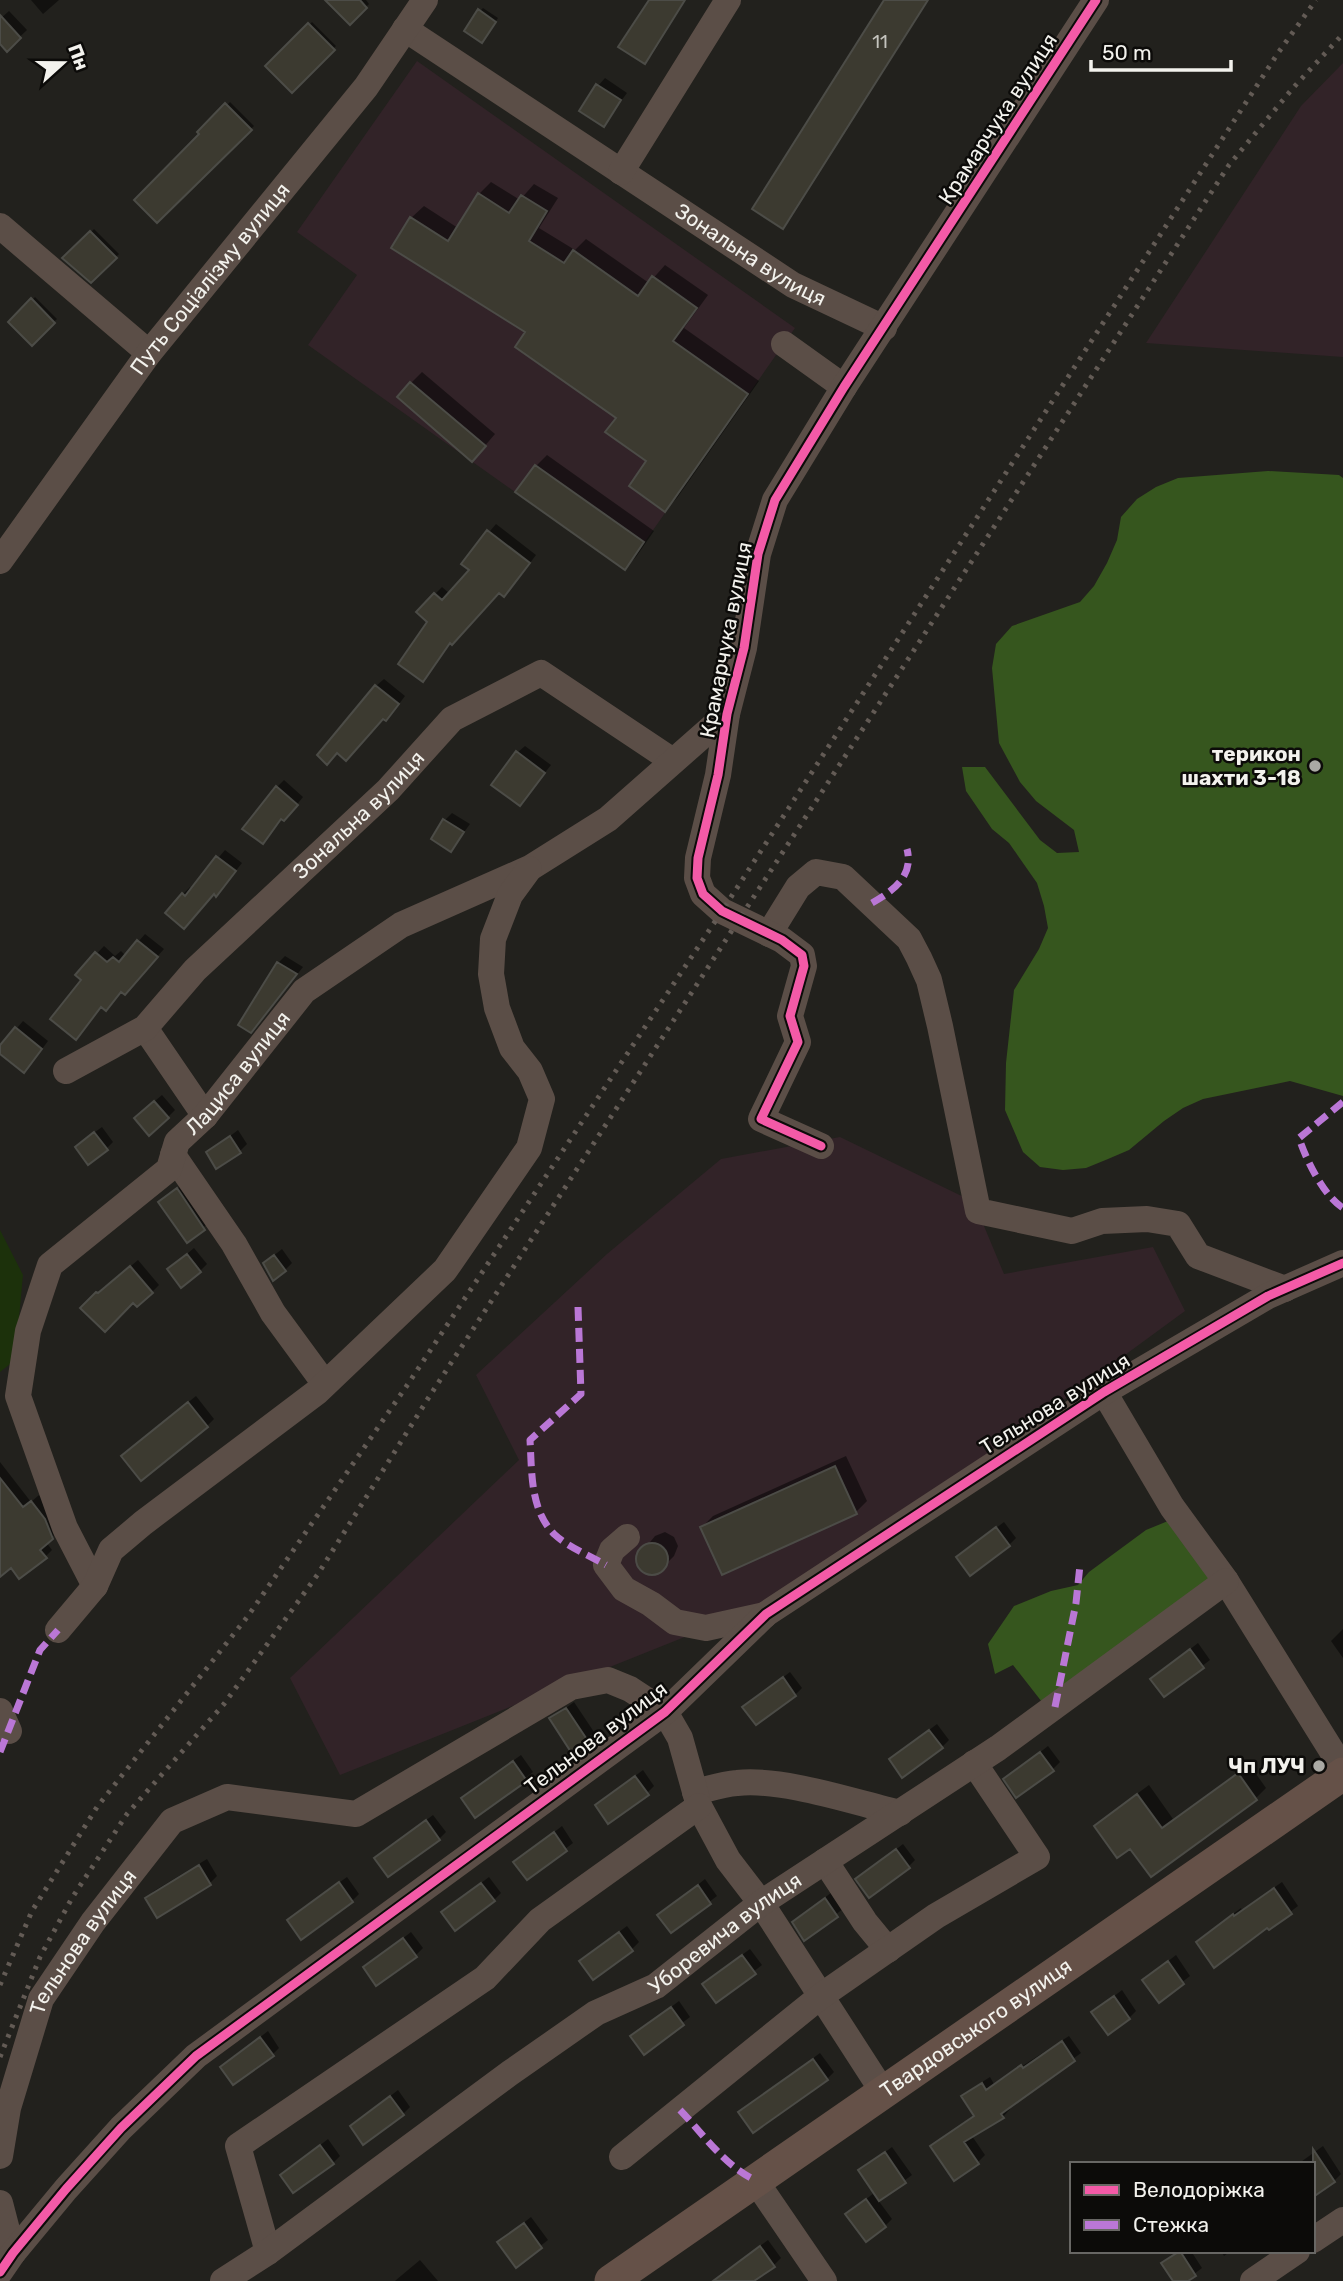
<svg xmlns="http://www.w3.org/2000/svg" width="1343" height="2281" viewBox="0 0 1343 2281" font-family="Rubik,sans-serif">
<style>
.industrial{fill:#322328}
.green{fill:#1c310b}
.forest{fill:#36561e}
.shadow{fill:#0007}
.building{fill:#3c3a30;stroke:#4c4c47;stroke-width:2}
.lines{fill:none;stroke-linecap:round;stroke-linejoin:round}
.minor{stroke:#5b4e47;stroke-width:26}
.major{stroke:#655148;stroke-width:33}
.rail{stroke:#635b55;stroke-width:5;stroke-dasharray:3.5 7;stroke-linecap:butt}
.quiet{stroke:#ba77d6;stroke-width:7;stroke-dasharray:14 7;stroke-linecap:butt}
.cycleway-casing{stroke:#0c0b09;stroke-width:13}
.cycleway{stroke:#f35aa7;stroke-width:9}
.poi-dot{fill:#aaa9a4;stroke:#0c0b09;stroke-width:2.5}
.labels{text-anchor:middle;stroke-width:5;stroke-linejoin:round;paint-order:stroke}
.number-label{font-size:18px;fill:#c5c4be}
.street-label{font-size:21px;fill:#f3f2ed;stroke:#0c0b09}
.poi-label{font-size:21px;font-weight:bold;fill:#f3f2ed;stroke:#0c0b09;text-anchor:end}
</style>
<rect width="100%" height="100%" fill="#22211d"/>
<path class="industrial" d="M417,61l378,267 -170,242 -317,-225 49,-70 -60,-43z
M1343,63v294l-197,-14 155,-237z
M840,1137l134,65 30,72 149,-27 32,64 -378,277 -467,187 -50,-97 229,-218 -43,-85 131,-121 114,-95z"/>
<path class="green" d="M0,1230l23,45 -8,85 -15,12z"/>
<path class="forest" d="M1268,471l71,4 4,3v618l-53,-15 -87,18 -20,9 -19,13 -35,29 -21,9 -22,9 -23,2 -23,-3 -17,-15 -18,-42 1,-47 8,-73 25,-41 9,-21 -4,-22 -7,-23 -28,-40 -17,-14 -26,-38 -4,-24h23l55,73 17,13 22,-1 -5,-22 -38,-29 -16,-19 -21,-39 -7,-75 4,-24 16,-18 68,-24 14,-16 13,-23 10,-23 4,-23 16,-18 19,-12 22,-9z
M1168,1521l52,66 -178,115 -29,-37 -18,9 -7,-30 26,-38 37,-15 27,-6 11,-13 57,-42z"/>
<path class="shadow" d="M31,0h28l-16,14z
M332,0h34l3,4 -19,18z
M651,0h35l-34,55 -7,7z
M887,0h42l-139,220 -7,7z
M483,8l15,10 -13,20 -5,-27z
M9,11l18,19 -20,19 -7,-7v-23z
M312,22l24,24 -44,44 -24,-24z
M605,78l22,15 -23,31 -6,-38z
M230,102l24,24 -97,95 45,-87 -2,-2z
M491,182l29,18 14,-16 24,14 -19,30 36,22 11,-11 63,44 16,-18 43,30 -24,33 75,53 -82,117 -12,12 -16,-49 -31,-43 -207,-200 13,-12 34,22 21,-34z
M94,229l25,25 -28,27 -26,-23z
M35,297l22,22 -25,24 -22,-21z
M422,372l73,62 -12,14 -72,-65z
M547,455l107,76 -18,26 -11,11 -89,-102z
M496,524l40,31 -25,33 -12,3 -47,50 -29,38 12,-85 7,-7 8,7 22,-24 -9,-7z
M384,679l21,17 -12,16 -10,5 -7,-31z
M525,746l26,19 -31,39 -3,-51z
M284,780l19,17 -12,15 -9,6 -19,24 14,-55z
M452,813l18,11 -19,26 -6,-30z
M225,850l17,13 -19,24 -9,6 -23,27 -8,-26 7,-7 2,2z
M145,934l19,15 -32,36 -49,-5 -6,-5 27,-29 11,10 6,-5 5,5z
M285,956l18,11 -45,57 20,-61z
M23,1021l25,20 -17,23 -31,-12v-4z
M162,1095l13,15 -7,7 -25,-6z
M102,1127l11,15 -7,7 -22,-9z
M238,1130l9,14 -7,7 -32,2z
M185,1183l26,38 -23,19 -28,-38z
M194,1248l13,16 -7,7 -31,-2z
M282,1249l10,14 -7,7 -13,-13z
M138,1260l21,25 -7,7 -19,8 -50,8 22,-22 1,1z
M196,1396l18,23 -7,7 -77,23z
M846,1456l21,45 -11,11 -154,15 11,-11z
M0,1462l31,40 8,-7 13,16 7,20 -13,11 6,8 -7,7 -34,9 -11,9z
M1004,1522l12,16 -7,7 -51,12z
M665,1532l9,5 4,9 -4,10 -12,12 -9,4 -9,-2 -6,-13 17,-21z
M1343,1629v29l-12,-17z
M1198,1643l12,17 -46,35 -12,-16z
M790,1672l12,16 -7,7 -50,12z
M574,1702l20,30 -7,7 -36,-20z
M937,1724l12,16 -7,7 -51,12z
M1048,1746l12,16 -7,7 -47,10z
M521,1755l12,17 -57,43 -5,-24z
M1249,1764l17,24 -10,10 -105,76 -21,-28 -34,-20 11,-10 42,-31 24,34z
M643,1770l11,16 -7,7 -50,12z
M433,1815l13,17 -7,7 -63,19z
M562,1826l11,17 -46,35 -11,-16z
M903,1844l12,16 -7,7 -50,12z
M207,1859l10,17 -7,7 -63,15 7,-7z
M347,1877l12,17 -7,7 -55,12z
M489,1877l12,16 -7,7 -51,12z
M705,1879l12,17 -46,35 -11,-16z
M1282,1882l16,24 -29,22 -1,-2 -63,9 36,-27 1,2z
M832,1892l12,16 -39,31 -11,-17z
M627,1926l12,16 -7,7 -44,6z
M411,1932l12,16 -7,7 -51,13z
M750,1949l12,16 -46,36 -5,-23z
M1176,1955l14,21 -31,24 -15,-20z
M1122,1990l14,21 -7,7 -35,-6z
M679,2001l11,16 -46,35 -11,-16z
M268,2031l11,17 -7,7 -50,12z
M1069,2036l12,17 -73,54 2,2 -7,8 -31,19 13,19 -7,7 -46,-16 43,-31 -11,-19 7,-7 19,-12 4,7z
M820,2053l14,19 -7,7 -87,33z
M398,2090l12,17 -7,7 -51,12z
M328,2139l12,17 -7,7 -51,12z
M1323,2146l18,28 -7,7 -21,-17h-15z
M892,2147l20,28 -34,25 14,19 -7,7 -37,-12 27,-22 -15,-21z
M531,2217l17,23 -32,25 -17,-23z
M768,2240l13,18 -8,8 -22,15h-39z
M1178,2251h13l11,17 -17,13h-10l-12,-18z
M1221,2251h10l-7,5z
M420,2260l18,21h-43l1,-1z"/>
<path class="building" d="M325,0h35l7,8 -17,17z
M649,0h36l-40,64 -27,-17z
M884,0h44l-145,229 -31,-20z
M478,9l18,13 -14,21 -18,-12z
M0,15l21,23 -14,14 -7,-8z
M308,23l27,27 -43,43 -27,-27z
M596,84l25,16 -17,27 -25,-16z
M225,103l27,27 -95,93 -23,-23 65,-66 -2,-2z
M478,193l31,20 12,-18 26,16 -18,30 35,22 9,-13 65,46 14,-20 45,32 -24,33 75,53 -83,118 -36,-26 17,-25 -41,-29 11,-14 -101,-71 10,-15 -134,-84 19,-31 38,24z
M90,231l27,27 -26,25 -29,-25z
M31,298l24,25 -23,23 -24,-24z
M410,382l76,64 -14,16 -75,-65z
M535,465l109,77 -19,28 -110,-78z
M487,530l43,33 -26,34 -5,-4 -47,52 -2,-2 -27,39 -25,-18 29,-42 -11,-10 18,-19 8,7 27,-30 -8,-6z
M375,685l24,19 -13,17 -3,-2 -37,42 -9,-8 -10,12 -10,-10z
M516,751l29,22 -25,33 -29,-21z
M276,786l22,19 -14,16 -3,-2 -18,25 -21,-15z
M443,819l21,13 -13,20 -20,-13z
M216,856l20,15 -20,26 -2,-3 -30,35 -19,-16 17,-20 3,3z
M137,940l21,17 -33,38 -4,-3 -15,19 -5,-4 -25,33 -26,-21 31,-39 -6,-5 20,-23 12,10 6,-5 6,5z
M277,962l20,12 -46,59 -13,-8z
M15,1027l27,22 -18,24 -24,-19v-9z
M154,1101l15,17 -20,18 -15,-18z
M94,1132l14,18 -20,15 -13,-18z
M230,1136l11,17 -25,16 -10,-17z
M177,1188l28,42 -18,13 -29,-41z
M187,1254l14,18 -20,16 -14,-19z
M274,1255l12,16 -13,10 -10,-18z
M130,1266l23,27 -16,14 -4,-4 -28,29 -25,-24 16,-16 2,1z
M188,1402l20,25 -67,54 -20,-25z
M835,1466l22,48 -135,61 -22,-48z
M0,1478l23,29 8,-6 14,18 8,20 -13,11 7,8 -28,21 -8,-11 -11,9z
M996,1527l14,19 -40,30 -14,-19z
M636 1559a16 16 0 1 1 32 0a16 16 0 1 1-32 0Z
M1190,1649l14,19 -40,29 -14,-18z
M783,1677l13,19 -40,29 -14,-18z
M566,1708l22,33 -17,11 -22,-34z
M929,1730l14,18 -41,30 -13,-19z
M1040,1752l14,19 -38,27 -13,-19z
M513,1761l14,20 -52,37 -14,-20z
M1238,1773l19,27 -106,77 -21,-28 -13,9 -23,-32 43,-32 25,34z
M635,1776l14,19 -41,29 -13,-19z
M426,1820l14,20 -52,37 -14,-19z
M554,1832l13,19 -40,29 -14,-18z
M896,1849l14,19 -41,30 -14,-19z
M199,1865l12,20 -54,33 -12,-20z
M339,1882l14,20 -52,38 -14,-20z
M481,1883l14,18 -40,30 -14,-19z
M698,1885l13,19 -40,29 -14,-18z
M1274,1888l18,26 -23,16 -2,-2 -53,40 -18,-26 37,-28 1,2z
M825,1898l13,19 -34,24 -12,-19z
M619,1932l14,19 -40,29 -14,-19z
M403,1938l14,19 -41,29 -13,-19z
M742,1955l14,19 -40,29 -14,-19z
M1168,1961l16,23 -25,19 -17,-23z
M1114,1996l16,23 -22,16 -17,-23z
M671,2007l13,18 -40,30 -14,-19z
M260,2037l14,19 -41,29 -13,-18z
M1062,2041l13,20 -74,53 3,4 -40,24 15,22 -25,17 -24,-35 44,-30 -13,-20 21,-13 4,7 35,-25 2,3z
M813,2059l15,21 -75,53 -15,-21z
M390,2096l14,19 -41,30 -13,-19z
M320,2145l14,19 -41,29 -13,-18z
M1313,2149l22,33 -22,15z
M885,2152l21,31 -27,18 -21,-31z
M866,2199l20,28 -20,15 -21,-28z
M524,2223l18,25 -26,20 -19,-26z
M760,2246l15,21 -21,14h-41z
M1180,2251l16,25 -8,5h-15l-12,-18z"/>
<g class="lines">
<g class="minor">
<path id="s1" d="M405,29l388,256 91,43"/>
<path d="M621,172l107,-172"/>
<path d="M0,226l149,127"/>
<path d="M784,344l60,43"/>
<path id="s2" d="M0,561l149,-208 217,-266 59,-87"/>
<path d="M769,934l29,-47 18,-15 27,5 66,62 10,19 10,22 11,46 38,185 94,20 30,-10 45,-2 31,5 20,32 87,33"/>
<path d="M145,1028l60,88"/>
<path id="s3" d="M66,1071l79,-43 50,-58 193,-180 64,-71 89,-46 132,88"/>
<path d="M821,1146l-60,-27 37,-77 -8,-26 14,-50 -2,-11 -20,-15 -60,-29 -19,-17 -6,-16 1,-20 20,-83 9,-61 17,-66 14,-94 17,-54 69,-113 252,-387"/>
<path d="M173,1155l61,89 39,69 52,71"/>
<path d="M1104,1392l68,115 54,74 117,188"/>
<path d="M627,1537l-15,13 -6,15 18,24 27,15 24,18 31,6 59,-13"/>
<path id="s4" d="M95,1586l-30,-58 -47,-132 10,-65 22,-66 119,-96 8,-27 28,-26 99,-125 97,-66 129,-57 78,-49 119,-105"/>
<path d="M58,1630l37,-44 16,-36 32,-27 174,-131 128,-122 84,-122 13,-49 -12,-28 -18,-23 -15,-40 -6,-34 2,-35 17,-44 19,-26"/>
<path d="M0,1711l9,20"/>
<path d="M695,1792c13,-3 28,-8 42,-9 47,-5 116,19 163,30"/>
<path d="M825,1861l40,61 23,28"/>
<path id="s5" d="M0,2156l8,-48 33,-109 52,-77 79,-101 55,-24 129,17 215,-127 37,-7 22,9 35,23 15,26 19,68 29,54 33,43 122,189"/>
<path d="M622,2157l199,-161 115,-80 101,-59 -63,-94"/>
<path d="M755,2180l69,101"/>
<path d="M0,2203l13,50"/>
<path d="M1313,2240l30,-20"/>
<path d="M268,2252l-30,-106 247,-168 55,-58 159,-114"/>
<path d="M0,2272l13,-19 53,-64 55,-61 75,-72 469,-344 101,-98 338,-222 164,-96 75,-33"/>
<path id="s6" d="M223,2281l45,-29 242,-179 86,-60 60,-27 105,-83 237,-155 228,-167"/>
<path d="M1253,2281l44,-30"/>
</g>
<path class="major" id="s7" d="M611,2281l732,-507"/>
<path class="rail" d="M0,1985l32,-74 65,-104 151,-191 160,-232 314,-473 556,-858 38,-53
M0,2057l40,-100 32,-59 55,-84 97,-110 94,-130 111,-177 800,-1232 64,-77 50,-54"/>
<path class="quiet" d="M872,903c21,-12 42,-27 35,-54
M1343,1102l-44,36c7,22 25,58 44,70
M578,1307l3,87 -51,46c2,33 0,69 24,94 14,13 36,22 52,31
M1055,1707l21,-104 4,-38
M0,1752l40,-102 18,-20
M680,2110c23,24 45,56 75,70"/>
<defs>
<path id="cycleway" d="M821,1146l-60,-27 37,-77 -8,-26 14,-50 -2,-11 -20,-15 -60,-29 -19,-17 -6,-16 1,-20 20,-83 9,-61 17,-66 14,-94 17,-54 69,-113 252,-387
M0,2272l13,-19 53,-64 55,-61 75,-72 469,-344 101,-98 338,-222 164,-96 75,-33"/>
</defs>
<use href="#cycleway" class="cycleway-casing"/>
<use href="#cycleway" class="cycleway"/>
</g>
<g class="poi-dot">
<circle cx="1315" cy="766" r="7"/>
<circle cx="1319" cy="1766" r="7"/>
</g>
<g class="labels">
<g class="number-label">
<text x="880" y="48">11</text>
</g>
<g class="street-label">
<text transform="translate(998 119) rotate(-57)" y="7">Крамарчука вулиця</text>
<text dy="7" stroke="none"><textPath href="#s1" startOffset="413">Зональна вулиця</textPath></text>
<text dy="7" stroke="none"><textPath href="#s2" startOffset="352">Путь Соціалізму вулиця</textPath></text>
<text transform="translate(726 640) rotate(-79)" y="7">Крамарчука вулиця</text>
<text dy="7" stroke="none"><textPath href="#s3" startOffset="392">Зональна вулиця</textPath></text>
<text dy="7" stroke="none"><textPath href="#s4" startOffset="614">Лациса вулиця</textPath></text>
<text transform="translate(1055 1404) rotate(-32)" y="7">Тельнова вулиця</text>
<text transform="translate(596 1738) rotate(-37)" y="7">Тельнова вулиця</text>
<text dy="7" stroke="none"><textPath href="#s6" startOffset="612">Уборевича вулиця</textPath></text>
<text dy="7" stroke="none"><textPath href="#s5" startOffset="233">Тельнова вулиця</textPath></text>
<text dy="7" stroke="none"><textPath href="#s7" startOffset="444">Твардовського вулиця</textPath></text>
</g>
<g class="poi-label">
<text x="1301" y="761">терикон<tspan x="1301" dy="24">шахти 3-18</tspan></text>
<text x="1305" y="1773">Чп ЛУЧ</text>
</g>
</g>
<rect x="1070" y="2162" width="245" height="91" fill="#0c0b09" stroke="#686764" stroke-width="2"/>
<rect x="1084" y="2185" width="35" height="10" fill="#f35aa7" stroke="#686764" stroke-width="2"/>
<text x="1133" y="2197" font-size="21" fill="#f3f2ed">Велодоріжка</text>
<rect x="1084" y="2220" width="35" height="10" fill="#ba77d6" stroke="#686764" stroke-width="2"/>
<text x="1133" y="2232" font-size="21" fill="#f3f2ed">Стежка</text>
<g transform="translate(63 63) rotate(69)" stroke="#0c0b09" stroke-width="5" paint-order="stroke">
<path d="M0-5L12 26L0 18L-12 26Z" fill="#f3f2ed"/>
<text y="-10" font-size="19" font-weight="bold" text-anchor="middle" fill="#f3f2ed">Пн</text>
</g>
<path d="M1091 60v10h140v-10" fill="none" stroke="#f3f2ed" stroke-width="3.5"/>
<text x="1102" y="60" font-size="21" fill="#f3f2ed" stroke="#0c0b09" stroke-width="5" paint-order="stroke">50 m</text>
</svg>
